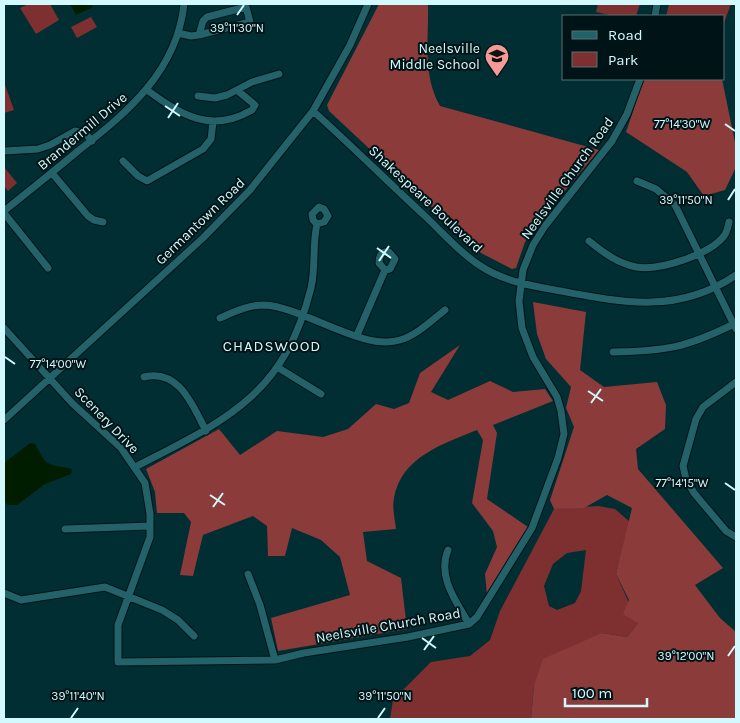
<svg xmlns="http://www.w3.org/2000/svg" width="740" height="723" viewBox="0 0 740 723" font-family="Karla,sans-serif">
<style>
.green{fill:#7e3030;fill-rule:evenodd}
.forest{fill:#8c3b3b}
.water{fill:#001d00}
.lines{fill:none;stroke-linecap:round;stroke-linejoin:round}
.minor-casing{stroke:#001417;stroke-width:9}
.minor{stroke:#226268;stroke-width:7}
.ticks{fill:none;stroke:#d2f9fd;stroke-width:2}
.labels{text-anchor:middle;stroke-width:4;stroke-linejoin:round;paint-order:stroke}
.poi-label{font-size:14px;fill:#d2f9fd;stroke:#001417;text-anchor:end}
.street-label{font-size:14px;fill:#d2f9fd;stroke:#001417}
.neighbourhood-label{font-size:15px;letter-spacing:1px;fill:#d2f9fd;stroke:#001417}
.ticks-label{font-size:12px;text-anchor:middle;fill:#d2f9fd;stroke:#001417;stroke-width:4;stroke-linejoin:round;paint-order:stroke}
</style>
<rect width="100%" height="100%" fill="#002e32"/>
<path class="green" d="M28,4h22l9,16 -23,14 -16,-26z
M598,4h42l-4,12h-22l-18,-4z
M669,4h62l-7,19v-7h-58z
M91,17l6,10 -20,11 -6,-11z
M4,82l10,28 -10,3z
M4,167l13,16 -9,8 -4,-5z
M598,506l17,3 15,13 -14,52 22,49 -11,14 -25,-4 -68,53 -3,33h-141l3,-19 38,-38 39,-6 20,-16 10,-29 54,-102zM586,550l-5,41 -6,12 -18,7 -8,-4 -5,-20 9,-22 14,-11z"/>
<path class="forest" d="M379,4h49c1,34 -6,71 12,102l159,44 -61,73 -13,19 -9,26 -4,1 -31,-16 -152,-142 -2,-6z
M644,79h78l14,68v20l-11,23 -21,6 -17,-24 -61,-40z
M533,302l53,10 -6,58 24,17 53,-5 9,23 -1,24 -29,20 2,20 85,99 -28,17 25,33 16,14v87h-205l3,-33 9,-27 59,-26 25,4 11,-14 -15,-9 6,-14 -13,-26 16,-66 -25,-13 -23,13 -30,1 -4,-9 24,-73 -8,-19 5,-21 -25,-28 -9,-25z
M460,345l-29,47 17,8 42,-19 23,11 32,-3 8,12 -60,24 4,8 -10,66 41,28 -41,68 -2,-21 12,-27 -4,-16 -21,-28 11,-63 -6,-10c-34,14 -76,27 -83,68 -2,10 1,22 2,31l-33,3 4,29 34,17 6,51 -129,22 -7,-33 79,-23 -10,-38 -19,-17 -29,-12 -7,28h-17l-1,-30 -14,-10 -50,19 -10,41 -13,-1 11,-53 -7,-9h-27l-2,-21 -9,-23 73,-40 21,26 37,-24 46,6 25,-8 28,-25 18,5 15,-6 11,-30z"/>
<path class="water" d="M70,4h21l2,3 -17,8z
M30,443l5,1c13,24 10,19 37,25l-1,5 -26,10 -28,21h-9l-4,-3v-39z"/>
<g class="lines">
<defs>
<path id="minor" d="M655,16l2,-12
M178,33l13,3 8,-1 51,-13 -4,-15 -39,10 -4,4 -4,14
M147,90c34,25 64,44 105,20l3,-5 -17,-14
M198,96l17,2 12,-3 25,-13 27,-8
M313,111c38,34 75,71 113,106 17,16 33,35 53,48 25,17 54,21 82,26 63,12 118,23 175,-16
M4,151l34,-2 12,-4 25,-14 10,2 7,8
M123,161l15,15 9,5 56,-32 8,-10 2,-17
M52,173l36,43 6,4 9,2
M637,181l19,8 19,16 61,124
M4,211c25,-20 50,-40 74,-60 50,-39 99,-80 106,-147
M4,213l44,55
M589,241c15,12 28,22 47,26 23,4 73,-12 88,-31 3,-4 4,-9 5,-14
M220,318c14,-6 28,-13 44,-13 40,2 99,47 136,35 17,-5 32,-20 45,-30
M4,328l68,75 49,45 24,35 5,31v23l-32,88v37l157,-2 29,-7 104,-16 61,-13 8,-7 55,-89 26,-70 6,-24 -3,-23 -4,-14 -24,-40 -11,-29 -3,-27 4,-31 10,-25 12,-19 67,-85 15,-27 13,-35
M357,335l28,-65 5,-1 5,-10 -6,-7c-8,-1 -10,4 -10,11l6,7
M613,352c53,-1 72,-4 121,-28
M277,367l44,27
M144,377c35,-9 49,29 62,54
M736,382l-33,25 -7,12 -13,47 3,13 8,14 32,38 10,6
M4,420l199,-182 47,-48 63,-79 37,-66 18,-41
M135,467c91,-47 149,-71 176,-179 5,-21 1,-43 6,-64l7,-2 4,-6 -4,-7 -5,-2 -7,7 1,6 4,4
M65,529l85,-3
M448,550c-11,27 8,51 21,74
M248,574l12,31 15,55
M4,593l17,7 84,-13 57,23 16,10 16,16"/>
</defs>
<use href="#minor" class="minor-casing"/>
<use href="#minor" class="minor"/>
</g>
<path class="ticks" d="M237,15l7,-10M165,106l15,10M168,118l10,-15M725,124l10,7M728,200l7,-11M377,248l14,10M379,261l10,-15M5,357l10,7M588,391l15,10M591,403l10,-14M725,483l10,7M210,495l15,10M213,507l10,-14M422,638l14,10M424,650l10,-14M728,656l7,-10M71,718l7,-10M378,718l7,-10"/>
<defs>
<symbol id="school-pin" viewBox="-11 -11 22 30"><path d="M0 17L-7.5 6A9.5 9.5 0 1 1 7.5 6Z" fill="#f59b97" stroke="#001417"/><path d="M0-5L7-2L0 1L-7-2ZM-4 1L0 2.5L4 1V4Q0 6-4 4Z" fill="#111"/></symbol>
</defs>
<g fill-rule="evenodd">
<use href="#school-pin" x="483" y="42" width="28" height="38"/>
</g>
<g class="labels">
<g class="poi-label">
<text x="480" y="53">Neelsville<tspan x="480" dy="16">Middle School</tspan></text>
</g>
<g class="street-label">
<text transform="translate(82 131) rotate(-40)" y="5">Brandermill Drive</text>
<text transform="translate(567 178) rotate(-54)" y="5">Neelsville Church Road</text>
<text transform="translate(426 199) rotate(43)" y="5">Shakespeare Boulevard</text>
<text transform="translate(200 221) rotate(-44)" y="5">Germantown Road</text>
<text transform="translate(107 420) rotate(46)" y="5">Scenery Drive</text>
<text transform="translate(388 625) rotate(-10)" y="5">Neelsville Church Road</text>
</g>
<g class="neighbourhood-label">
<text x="272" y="351">CHADSWOOD</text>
</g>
</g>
<g class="ticks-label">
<text x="237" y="32">39°11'30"N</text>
<text x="682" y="128">77°14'30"W</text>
<text x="686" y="204">39°11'50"N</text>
<text x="58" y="368">77°14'00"W</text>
<text x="682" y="487">77°14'15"W</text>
<text x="686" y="660">39°12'00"N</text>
<text x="78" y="700">39°11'40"N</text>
<text x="385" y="700">39°11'50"N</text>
</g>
<rect width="740" height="723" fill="none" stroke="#d2f9fd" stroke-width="10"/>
<rect x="562" y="15" width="162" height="65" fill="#001417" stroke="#547073"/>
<rect x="572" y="31" width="25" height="8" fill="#226268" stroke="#547073"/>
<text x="608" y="40" font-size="15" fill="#d2f9fd">Road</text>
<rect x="572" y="52" width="25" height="15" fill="#7e3030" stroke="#547073"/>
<text x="608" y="65" font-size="15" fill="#d2f9fd">Park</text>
<path d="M565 698v8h82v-8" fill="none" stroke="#d2f9fd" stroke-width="2.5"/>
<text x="572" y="698" font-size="15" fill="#d2f9fd" stroke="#001417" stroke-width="4" paint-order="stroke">100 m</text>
</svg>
